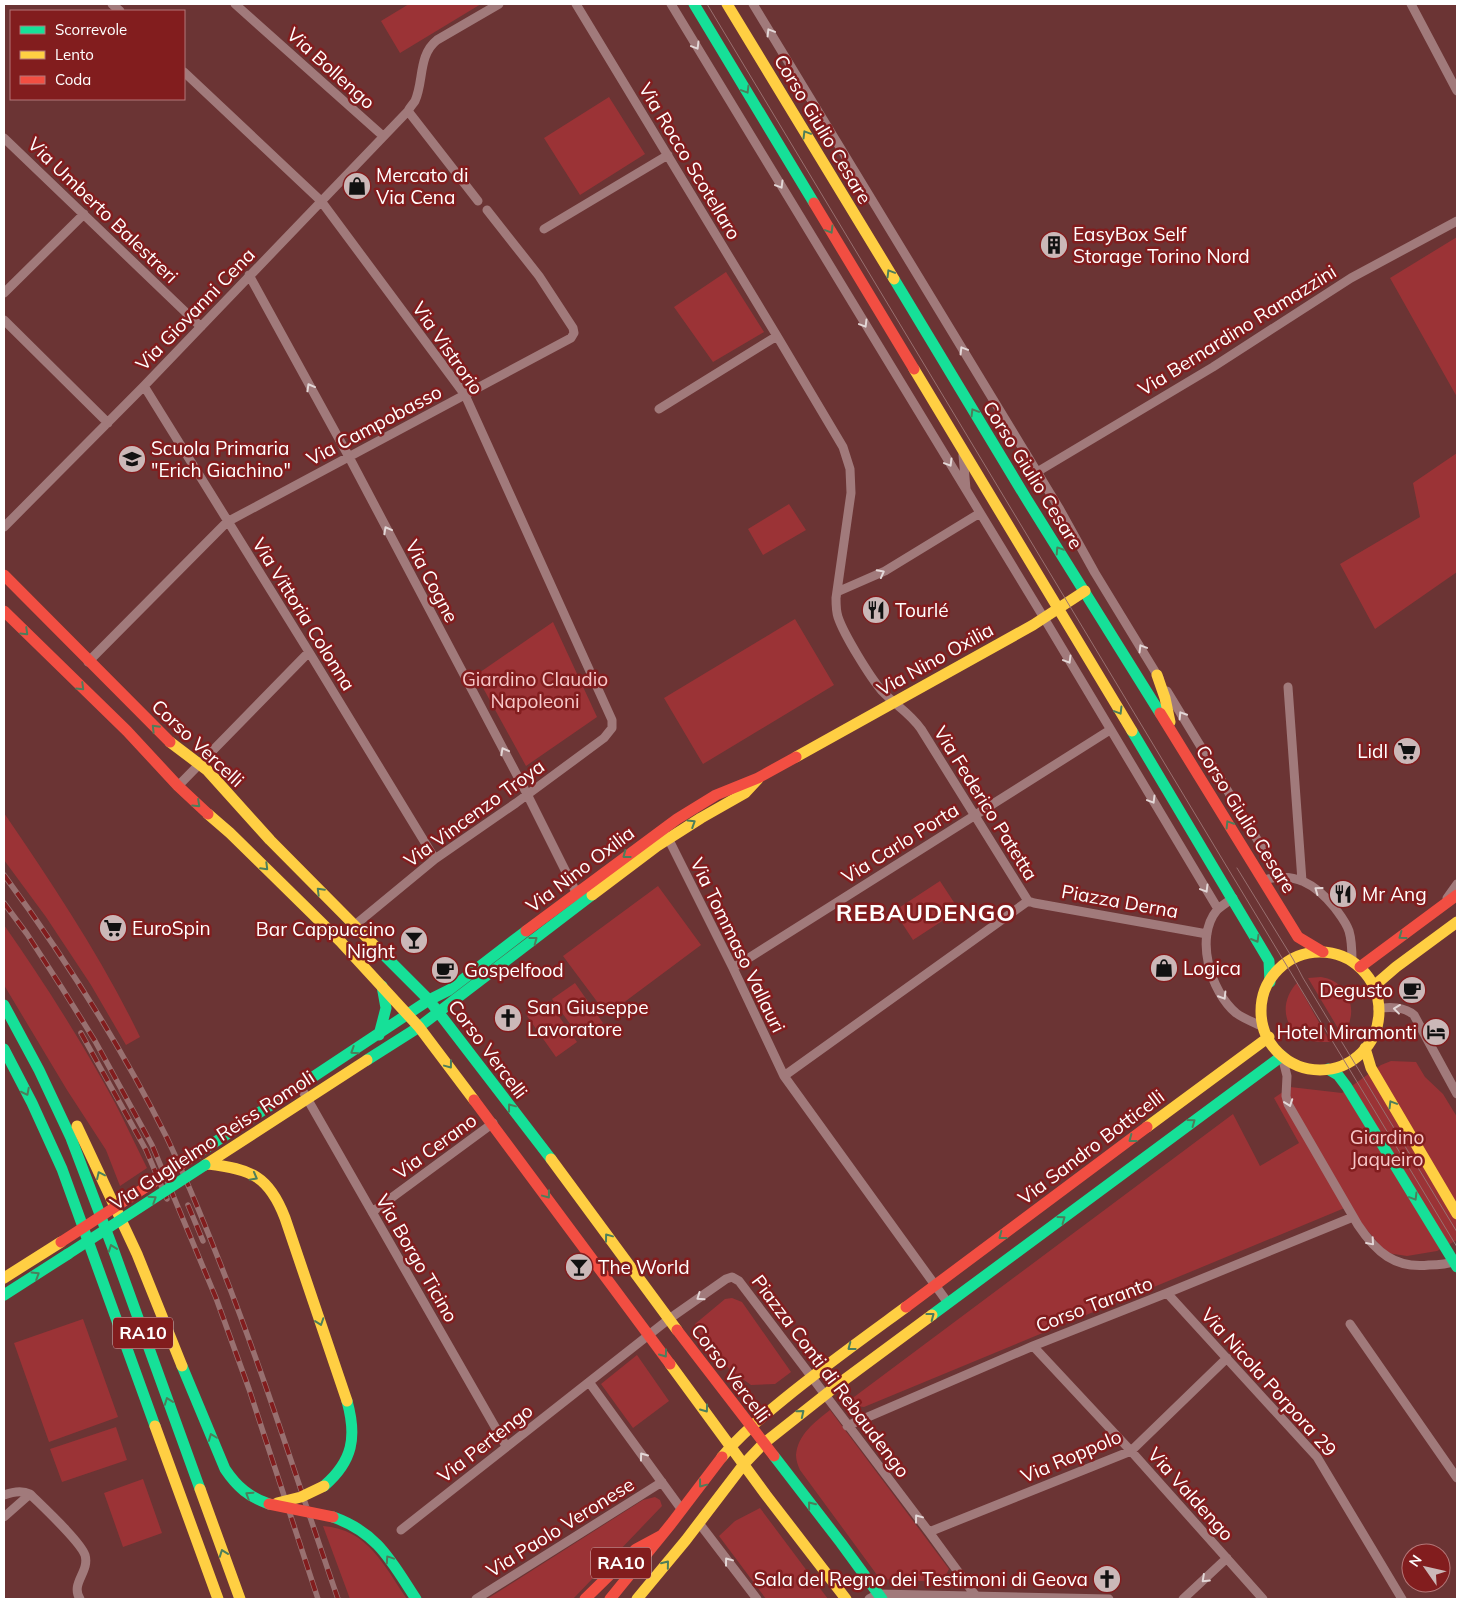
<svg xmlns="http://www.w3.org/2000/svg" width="1461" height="1603" viewBox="0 0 1461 1603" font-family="Mulish,sans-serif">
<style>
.green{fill:#9b3336}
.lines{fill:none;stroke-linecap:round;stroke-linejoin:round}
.street{stroke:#a17a7b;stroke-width:9}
.fast{stroke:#16e098;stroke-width:11}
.slow{stroke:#ffcf43;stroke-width:11}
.jam{stroke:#f24e42;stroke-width:11}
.tram{stroke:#997070;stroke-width:1}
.rail-casing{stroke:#997070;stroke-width:5.5}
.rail{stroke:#821d1e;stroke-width:4;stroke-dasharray:11;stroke-linecap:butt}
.fast-bridge{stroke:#16e098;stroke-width:11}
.slow-bridge{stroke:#ffcf43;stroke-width:11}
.jam-bridge{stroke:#f24e42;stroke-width:11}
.oneway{stroke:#e3d7d7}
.oneway2{stroke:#4c7e5b}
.labels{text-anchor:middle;stroke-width:5;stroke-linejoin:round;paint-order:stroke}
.shield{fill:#821d1e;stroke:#dabbbc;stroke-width:1}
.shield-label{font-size:18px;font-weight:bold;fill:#fff}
.street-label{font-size:19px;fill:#fff;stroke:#821d1e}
.poi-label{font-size:19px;fill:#fff;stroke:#821d1e;text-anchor:start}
.park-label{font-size:19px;fill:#f7c7c8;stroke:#821d1e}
.district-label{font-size:24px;font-weight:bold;letter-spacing:1px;fill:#fff;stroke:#821d1e}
</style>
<rect width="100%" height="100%" fill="#6b3434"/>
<path class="green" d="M409,4h72l-81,49 -19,-32z
M609,97l36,57 -65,41 -36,-57z
M1457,237v160l-67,-119z
M726,272l38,60 -51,30 -39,-55z
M1457,453v119l-82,57 -35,-65 80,-47 -7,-34z
M789,504l17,26 -43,25 -15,-26z
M795,619l39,66 -131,79 -39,-66z
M553,622l44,95 -71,49 -50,-91z
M4,813c49,72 98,145 136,224l-14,8 -35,-60 -45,-68 -42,-57z
M940,881l19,29 -46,30 -19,-29z
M658,886l43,59 -94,70 -44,-59z
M4,925c40,57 78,117 111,178 11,21 21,43 32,65l-27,18 -14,-36 -39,-60 -63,-105z
M1321,977c28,4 40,36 21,58l-34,-57z
M575,983l28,40 -22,16 -29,-40z
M1297,983l33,59c-9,0 -19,0 -27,-5 -22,-11 -22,-38 -6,-54z
M548,1001l29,41 -21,15 -29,-41z
M1391,1061l25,1 9,15 18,17 14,23v123l-20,11 -30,5 -20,-3 -40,-46 -483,200 -8,-1 -6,-6 383,-286 27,52 39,-23 -25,-45 16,-11 52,6 39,-28z
M732,1298l10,4 49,70 -16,12 -24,1 -21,-15 -32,-39 -3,-7 30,-25z
M83,1319l35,98 -69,25 -35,-99z
M637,1355l32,46 -36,27 -32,-44z
M830,1410l119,159 -7,13 -62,-3 -80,-109c-2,-4 -4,-10 -4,-15 2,-21 19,-33 34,-45z
M116,1427l11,33 -65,22 -12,-33z
M143,1479l19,54 -39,14 -19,-54z
M655,1497l5,3 2,6 -89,93h-86l156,-99z
M760,1508l68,91h-62l-47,-63 16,-15z
M323,1526c45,3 61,40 84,73h-57z"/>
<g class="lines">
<path class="street" d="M112,4l8,7
M235,4l148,132
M576,4l201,332 66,111 7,22 1,24 -15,105c0,7 0,13 2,19 6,18 32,60 44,74 13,14 27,21 39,38l107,172
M671,4l373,614 174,291
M753,4l306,504 36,65 64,105
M1411,4l46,87
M184,72l137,129 144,194 147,325v8l-8,10 -88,65 -81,56 -80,66
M408,111l70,90
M4,138l197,189
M544,229l124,-74
M249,275l100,182 178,337 51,102
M4,293l80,-79
M4,320l104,103
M144,386l165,266 126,207
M659,409l118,-73
M963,455l3,34
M1037,472l176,-105 138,-89 106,-57
M4,527l140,-141 264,-275c2,-4 5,-7 7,-10 9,-20 3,-46 22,-61l62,-36
M837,592l48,-21 95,-58
M88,662l139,-140 344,-184 3,-5 -1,-5 -34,-52 -52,-66
M1288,687l14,194
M1167,691l113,186
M178,786l131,-134
M667,836l66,132 51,108 164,227
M1264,880c30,-9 52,4 71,28 5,7 11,14 14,23 3,10 3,21 3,31
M1233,898c-5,4 -12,8 -16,12 -23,28 -6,82 19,103 8,6 19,10 28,14
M1447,898l10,-14
M1028,901l6,2 173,31
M733,968l377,-238
M1378,1009c11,-3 27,-2 36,6l43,79
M1282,1056l5,20 -1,20 2,8 70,121c18,27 37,44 71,40 9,0 19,-1 28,-4
M784,1076l244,-175
M300,1086l206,360
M372,1212l121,-89
M1167,1293l150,164 85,142
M1350,1324l107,154
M1033,1346l98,105 132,148
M589,1382l93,128
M847,1426l186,-80 134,-53 186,-76
M4,1495c8,-3 18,-5 26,-1 13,13 50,47 55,61 5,17 -15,28 -5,44
M4,1517l26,-23
M699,1523l58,76
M401,1530l268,-211 57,-40 6,-2 7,4 190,251 49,67
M929,1532l202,-81 96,-93
M476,1599l186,-117
M869,1599l9,-5 231,5
M1183,1599l44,-41"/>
<path class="fast" d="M694,4l120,199
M894,279l132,219 134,215
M1132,731l137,230 1,21
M375,946l54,54 122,159
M4,1005l35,65 32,68 41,108 88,243
M379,1035l7,-27 -4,-22
M4,1049l28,54 30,66 93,257
M367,1060l52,-33 173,-132
M1328,1069l10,6 9,12 110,180
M197,1154l232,-154 20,-10 77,-59
M4,1295l64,-41
M932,1315l350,-259
M182,1366l43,103c12,18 24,28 44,35
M774,1456l67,87 41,56
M324,1486c29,-25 33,-49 23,-85
M333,1517c45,16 58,44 83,82"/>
<path class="slow" d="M727,4l167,275
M914,369l218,362
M1157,675l8,23 5,24
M170,742l37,28 63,70 105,106
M796,757l237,-132 52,-34
M208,814l22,19 110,108 79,86 55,73
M592,895l65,-49 44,-28 44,-25 13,-14
M1261 1011a59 59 0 1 1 118 0a59 59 0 1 1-118 0Z
M1374,986l22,-19 61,-45
M1365,1048l6,20 86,146
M77,1126l60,128 45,112
M1147,1127l122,-90
M551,1159l126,171
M208,1164c43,5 61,12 77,54l62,183
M205,1165l162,-105
M4,1278l57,-36
M670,1364l96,131 80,104
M155,1426l63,173
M722,1457c18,-22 40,-40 62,-58 39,-32 81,-62 122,-92
M200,1489l40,110
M637,1599l49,-59 58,-76 19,-20 77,-61 92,-68"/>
<path class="jam" d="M814,203l100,166
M4,575l166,167
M4,611l123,120 51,55 30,28
M1160,713l138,224 25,15
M526,931l151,-112 39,-24 42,-17 38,-21
M1360,967l97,-72
M474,1100l196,264
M906,1307l241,-180
M677,1330l97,126
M585,1599l51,-50 26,-14
M610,1599l61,-75 51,-67"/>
<path class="tram" d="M707,4l520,863 230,380
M1237,868l56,91 10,19 154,254"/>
<defs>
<path id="rail" d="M4,875c61,83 117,171 163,263 18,38 34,77 49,115 46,114 82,231 122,346
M4,903l23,31 35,54 33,53 57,104 64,153 33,91 69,210
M81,1033l65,117 21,49
M188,1205l15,36"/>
</defs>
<use href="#rail" class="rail-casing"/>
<use href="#rail" class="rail"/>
<path class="fast-bridge" d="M68,1254l137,-89"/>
<path class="slow-bridge" d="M277,1503l24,-6 23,-11"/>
<path class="jam-bridge" d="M61,1242l136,-88
M269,1504l64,13"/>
</g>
<defs><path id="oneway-chevron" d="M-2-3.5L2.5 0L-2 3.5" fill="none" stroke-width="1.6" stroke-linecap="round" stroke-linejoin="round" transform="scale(1.25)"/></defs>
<g class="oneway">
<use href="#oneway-chevron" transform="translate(770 32) rotate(-121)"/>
<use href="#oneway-chevron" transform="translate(696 46) rotate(59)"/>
<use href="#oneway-chevron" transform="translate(780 185) rotate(59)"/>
<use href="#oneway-chevron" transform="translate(864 324) rotate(59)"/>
<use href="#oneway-chevron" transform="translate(963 350) rotate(-121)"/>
<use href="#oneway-chevron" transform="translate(310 387) rotate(-119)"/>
<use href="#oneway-chevron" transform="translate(949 463) rotate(59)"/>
<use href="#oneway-chevron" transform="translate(387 530) rotate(-118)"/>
<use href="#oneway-chevron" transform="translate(881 573) rotate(-28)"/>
<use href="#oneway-chevron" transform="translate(1142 648) rotate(-121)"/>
<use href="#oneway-chevron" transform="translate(1068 660) rotate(59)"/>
<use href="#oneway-chevron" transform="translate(1182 715) rotate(-122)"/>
<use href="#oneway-chevron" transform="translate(504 751) rotate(-118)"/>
<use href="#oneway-chevron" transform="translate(1152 800) rotate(59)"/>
<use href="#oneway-chevron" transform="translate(1205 889) rotate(59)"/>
<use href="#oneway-chevron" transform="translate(1318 890) rotate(-144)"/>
<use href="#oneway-chevron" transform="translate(1223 996) rotate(58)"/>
<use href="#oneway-chevron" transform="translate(1397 1009) rotate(-173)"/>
<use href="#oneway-chevron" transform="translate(1289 1103) rotate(70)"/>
<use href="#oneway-chevron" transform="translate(1371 1242) rotate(49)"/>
<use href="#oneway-chevron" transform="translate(700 1297) rotate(145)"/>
<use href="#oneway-chevron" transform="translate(643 1456) rotate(-126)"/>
<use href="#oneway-chevron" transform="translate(918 1518) rotate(-127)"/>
<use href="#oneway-chevron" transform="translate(728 1561) rotate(-127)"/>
<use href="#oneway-chevron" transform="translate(1205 1579) rotate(137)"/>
</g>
<g class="oneway2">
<use href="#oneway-chevron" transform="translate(746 90) rotate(59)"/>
<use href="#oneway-chevron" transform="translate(806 134) rotate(-121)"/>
<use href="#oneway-chevron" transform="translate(830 230) rotate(59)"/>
<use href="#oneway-chevron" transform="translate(890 273) rotate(-121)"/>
<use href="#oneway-chevron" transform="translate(974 412) rotate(-121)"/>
<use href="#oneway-chevron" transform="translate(1059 550) rotate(-123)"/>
<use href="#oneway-chevron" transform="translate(25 632) rotate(44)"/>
<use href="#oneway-chevron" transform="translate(81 687) rotate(44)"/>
<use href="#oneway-chevron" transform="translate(1119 711) rotate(59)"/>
<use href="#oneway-chevron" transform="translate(155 728) rotate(-135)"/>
<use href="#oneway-chevron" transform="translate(197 804) rotate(43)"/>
<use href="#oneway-chevron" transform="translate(692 823) rotate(-32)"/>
<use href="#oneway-chevron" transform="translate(1229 824) rotate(-122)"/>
<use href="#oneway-chevron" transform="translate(626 855) rotate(143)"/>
<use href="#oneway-chevron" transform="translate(265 867) rotate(45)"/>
<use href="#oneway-chevron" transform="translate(320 891) rotate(-135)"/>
<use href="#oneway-chevron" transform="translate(1402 936) rotate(144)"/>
<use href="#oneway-chevron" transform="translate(1256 939) rotate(60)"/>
<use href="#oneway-chevron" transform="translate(534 940) rotate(-37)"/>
<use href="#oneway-chevron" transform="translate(354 1051) rotate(147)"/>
<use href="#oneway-chevron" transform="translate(449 1065) rotate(53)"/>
<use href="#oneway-chevron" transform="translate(26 1092) rotate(63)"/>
<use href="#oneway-chevron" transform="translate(1392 1104) rotate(-121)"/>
<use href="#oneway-chevron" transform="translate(511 1107) rotate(-127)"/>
<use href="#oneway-chevron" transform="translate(1192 1122) rotate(-36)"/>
<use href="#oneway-chevron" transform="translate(1132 1139) rotate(143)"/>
<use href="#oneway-chevron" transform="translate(100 1175) rotate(-115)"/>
<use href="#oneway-chevron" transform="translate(254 1177) rotate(29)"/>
<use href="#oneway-chevron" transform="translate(547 1195) rotate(53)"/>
<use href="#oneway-chevron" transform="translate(1414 1197) rotate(59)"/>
<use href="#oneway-chevron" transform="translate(153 1199) rotate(-33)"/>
<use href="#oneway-chevron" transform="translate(1062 1219) rotate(-36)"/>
<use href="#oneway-chevron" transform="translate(1002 1236) rotate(143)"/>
<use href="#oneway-chevron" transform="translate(608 1237) rotate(-127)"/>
<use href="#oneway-chevron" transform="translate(112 1248) rotate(-110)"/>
<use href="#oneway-chevron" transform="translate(36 1275) rotate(-32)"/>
<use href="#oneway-chevron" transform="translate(931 1316) rotate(-37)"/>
<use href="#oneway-chevron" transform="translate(320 1322) rotate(71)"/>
<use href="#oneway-chevron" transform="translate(851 1347) rotate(143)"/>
<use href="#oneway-chevron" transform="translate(664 1354) rotate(54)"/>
<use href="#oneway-chevron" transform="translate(168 1401) rotate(-110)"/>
<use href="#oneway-chevron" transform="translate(705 1409) rotate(54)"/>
<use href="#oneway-chevron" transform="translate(801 1413) rotate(-39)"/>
<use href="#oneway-chevron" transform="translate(212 1437) rotate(-111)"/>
<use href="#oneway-chevron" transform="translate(702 1484) rotate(127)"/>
<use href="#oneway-chevron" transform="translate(249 1495) rotate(-147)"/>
<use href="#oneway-chevron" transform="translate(811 1505) rotate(-128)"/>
<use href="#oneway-chevron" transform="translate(223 1553) rotate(-110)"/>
<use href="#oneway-chevron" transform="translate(389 1559) rotate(-124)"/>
<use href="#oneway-chevron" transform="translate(666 1564) rotate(-51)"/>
</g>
<defs>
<symbol id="shop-disc" viewBox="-11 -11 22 22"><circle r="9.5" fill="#cbb8b8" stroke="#821d1e"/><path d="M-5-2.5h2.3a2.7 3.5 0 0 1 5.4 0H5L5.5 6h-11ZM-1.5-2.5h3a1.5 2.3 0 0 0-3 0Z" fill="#111"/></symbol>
<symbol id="building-disc" viewBox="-11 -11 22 22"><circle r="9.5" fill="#cbb8b8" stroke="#821d1e"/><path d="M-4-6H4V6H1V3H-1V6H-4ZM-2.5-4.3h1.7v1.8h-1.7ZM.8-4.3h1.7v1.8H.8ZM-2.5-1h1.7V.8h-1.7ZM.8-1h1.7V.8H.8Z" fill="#111"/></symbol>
<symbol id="school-disc" viewBox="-11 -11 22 22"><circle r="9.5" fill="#cbb8b8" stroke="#821d1e"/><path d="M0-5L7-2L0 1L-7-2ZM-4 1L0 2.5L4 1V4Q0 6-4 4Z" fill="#111"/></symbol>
<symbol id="restaurant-disc" viewBox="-11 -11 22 22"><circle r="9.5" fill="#cbb8b8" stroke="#821d1e"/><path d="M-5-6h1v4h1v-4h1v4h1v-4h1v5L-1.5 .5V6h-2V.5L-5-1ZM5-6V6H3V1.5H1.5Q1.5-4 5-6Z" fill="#111"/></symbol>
<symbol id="supermarket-disc" viewBox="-11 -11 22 22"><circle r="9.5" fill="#cbb8b8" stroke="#821d1e"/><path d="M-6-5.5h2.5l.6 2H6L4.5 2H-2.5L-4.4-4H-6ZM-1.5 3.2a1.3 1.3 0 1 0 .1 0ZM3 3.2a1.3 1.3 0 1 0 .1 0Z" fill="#111"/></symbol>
<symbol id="bar-disc" viewBox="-11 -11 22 22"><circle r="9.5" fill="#cbb8b8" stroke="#821d1e"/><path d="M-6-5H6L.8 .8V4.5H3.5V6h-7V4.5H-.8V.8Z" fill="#111"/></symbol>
<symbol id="cafe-disc" viewBox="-11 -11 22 22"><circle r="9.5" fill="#cbb8b8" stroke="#821d1e"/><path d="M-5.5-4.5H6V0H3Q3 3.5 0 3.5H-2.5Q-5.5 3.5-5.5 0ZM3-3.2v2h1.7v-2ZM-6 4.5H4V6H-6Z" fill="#111"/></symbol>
<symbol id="church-disc" viewBox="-11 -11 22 22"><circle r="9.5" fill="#cbb8b8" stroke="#821d1e"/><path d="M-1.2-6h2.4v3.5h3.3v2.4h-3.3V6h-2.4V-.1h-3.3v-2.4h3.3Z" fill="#111"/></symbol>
<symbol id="hotel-disc" viewBox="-11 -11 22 22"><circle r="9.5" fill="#cbb8b8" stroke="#821d1e"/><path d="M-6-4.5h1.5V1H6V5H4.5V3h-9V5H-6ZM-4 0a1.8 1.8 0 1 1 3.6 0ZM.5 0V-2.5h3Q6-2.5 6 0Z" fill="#111"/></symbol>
</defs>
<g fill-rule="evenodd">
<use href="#shop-disc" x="341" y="170" width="32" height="32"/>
<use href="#building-disc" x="1038" y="229" width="32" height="32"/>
<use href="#school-disc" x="116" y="443" width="32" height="32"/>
<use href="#restaurant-disc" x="860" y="594" width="32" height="32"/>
<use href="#supermarket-disc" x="1391" y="735" width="32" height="32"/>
<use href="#restaurant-disc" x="1327" y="878" width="32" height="32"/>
<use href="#supermarket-disc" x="97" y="912" width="32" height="32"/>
<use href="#bar-disc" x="398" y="924" width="32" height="32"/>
<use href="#shop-disc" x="1148" y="952" width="32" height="32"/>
<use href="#cafe-disc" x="429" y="954" width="32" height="32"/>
<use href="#cafe-disc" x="1396" y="974" width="32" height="32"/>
<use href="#church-disc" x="492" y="1002" width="32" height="32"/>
<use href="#hotel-disc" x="1420" y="1016" width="32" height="32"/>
<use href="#bar-disc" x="563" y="1251" width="32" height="32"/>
<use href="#church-disc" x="1091" y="1563" width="32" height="32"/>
</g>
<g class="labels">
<g class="shield">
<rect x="113" y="1317.5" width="60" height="31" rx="4"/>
<rect x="591" y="1547.5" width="60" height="31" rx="4"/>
</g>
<g class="shield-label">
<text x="143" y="1339">RA10</text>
<text x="621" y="1569">RA10</text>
</g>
<g class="street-label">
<text transform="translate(331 68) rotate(42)" y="7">Via Bollengo</text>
<text transform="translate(823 129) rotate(59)" y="7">Corso Giulio Cesare</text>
<text transform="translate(690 161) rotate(59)" y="7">Via Rocco Scotellaro</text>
<text transform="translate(103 210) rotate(44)" y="7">Via Umberto Balestreri</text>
<text transform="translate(195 309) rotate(-46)" y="7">Via Giovanni Cena</text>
<text transform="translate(1237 330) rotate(-32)" y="7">Via Bernardino Ramazzini</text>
<text transform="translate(448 348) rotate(55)" y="7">Via Vistrorio</text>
<text transform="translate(374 425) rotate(-28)" y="7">Via Campobasso</text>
<text transform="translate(1033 475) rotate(58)" y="7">Corso Giulio Cesare</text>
<text transform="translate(432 581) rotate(62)" y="7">Via Cogne</text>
<text transform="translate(304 614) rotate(58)" y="7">Via Vittoria Colonna</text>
<text transform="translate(935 659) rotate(-29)" y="7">Via Nino Oxilia</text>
<text transform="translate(198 743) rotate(43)" y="7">Corso Vercelli</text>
<text transform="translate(986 803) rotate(58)" y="7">Via Federico Patetta</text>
<text transform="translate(474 813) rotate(-36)" y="7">Via Vincenzo Troya</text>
<text transform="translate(1246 819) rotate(58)" y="7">Corso Giulio Cesare</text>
<text transform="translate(900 843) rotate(-32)" y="7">Via Carlo Porta</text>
<text transform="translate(580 869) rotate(-37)" y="7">Via Nino Oxilia</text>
<text transform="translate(1120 901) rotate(10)" y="7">Piazza Derna</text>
<text transform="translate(738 945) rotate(64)" y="7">Via Tommaso Vallauri</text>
<text transform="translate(488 1049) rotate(53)" y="7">Corso Vercelli</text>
<text transform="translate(212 1140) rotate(-33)" y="7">Via Guglielmo Reiss Romoli</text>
<text transform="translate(435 1146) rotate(-36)" y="7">Via Cerano</text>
<text transform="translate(1091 1147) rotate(-37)" y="7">Via Sandro Botticelli</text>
<text transform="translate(417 1258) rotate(60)" y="7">Via Borgo Ticino</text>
<text transform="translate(1094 1304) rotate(-21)" y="7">Corso Taranto</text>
<text transform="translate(731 1373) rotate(53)" y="7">Corso Vercelli</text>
<text transform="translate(831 1376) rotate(53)" y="7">Piazza Conti di Rebaudengo</text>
<text transform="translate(1269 1382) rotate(48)" y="7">Via Nicola Porpora 29</text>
<text transform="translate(485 1443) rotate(-38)" y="7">Via Pertengo</text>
<text transform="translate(1071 1456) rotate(-23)" y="7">Via Roppolo</text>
<text transform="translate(1191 1494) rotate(48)" y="7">Via Valdengo</text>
<text transform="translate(560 1527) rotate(-32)" y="7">Via Paolo Veronese</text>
</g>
<g class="poi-label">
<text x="376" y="182">Mercato di<tspan x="376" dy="22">Via Cena</tspan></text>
<text x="1073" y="241">EasyBox Self<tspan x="1073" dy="22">Storage Torino Nord</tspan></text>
<text x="151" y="455">Scuola Primaria<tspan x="151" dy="22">"Erich Giachino"</tspan></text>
<text x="895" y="617">Tourlé</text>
<text x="1388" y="758" text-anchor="end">Lidl</text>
<text x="1362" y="901">Mr Ang</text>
<text x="132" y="935">EuroSpin</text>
<text x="395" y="936" text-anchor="end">Bar Cappuccino<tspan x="395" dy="22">Night</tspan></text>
<text x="1183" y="975">Logica</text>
<text x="464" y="977">Gospelfood</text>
<text x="1393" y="997" text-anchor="end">Degusto</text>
<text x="527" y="1014">San Giuseppe<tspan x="527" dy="22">Lavoratore</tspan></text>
<text x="1417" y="1039" text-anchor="end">Hotel Miramonti</text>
<text x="598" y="1274">The World</text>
<text x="1088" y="1586" text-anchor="end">Sala del Regno dei Testimoni di Geova</text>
</g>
<g class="park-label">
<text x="535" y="686">Giardino Claudio<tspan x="535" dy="22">Napoleoni</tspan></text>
<text x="1387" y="1144">Giardino<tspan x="1387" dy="22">Jaqueiro</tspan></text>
</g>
<g class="district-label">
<text x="926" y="921">REBAUDENGO</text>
</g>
</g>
<rect width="1461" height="1603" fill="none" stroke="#ffffff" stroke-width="10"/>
<rect x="10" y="10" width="175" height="90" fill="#821d1e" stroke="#b47778"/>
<rect x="20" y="26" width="25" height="8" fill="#16e098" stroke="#b47778"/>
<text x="55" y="35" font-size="15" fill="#ffffff">Scorrevole</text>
<rect x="20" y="51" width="25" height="8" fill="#ffcf43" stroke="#b47778"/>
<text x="55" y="60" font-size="15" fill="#ffffff">Lento</text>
<rect x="20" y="76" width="25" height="8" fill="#f24e42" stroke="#b47778"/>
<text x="55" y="85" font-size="15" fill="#ffffff">Coda</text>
<g transform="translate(1426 1568) rotate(304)"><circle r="24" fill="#821d1e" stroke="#b47778"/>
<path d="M0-4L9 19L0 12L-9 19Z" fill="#cbb8b8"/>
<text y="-8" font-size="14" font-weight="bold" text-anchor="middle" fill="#ffffff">N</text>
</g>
</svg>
